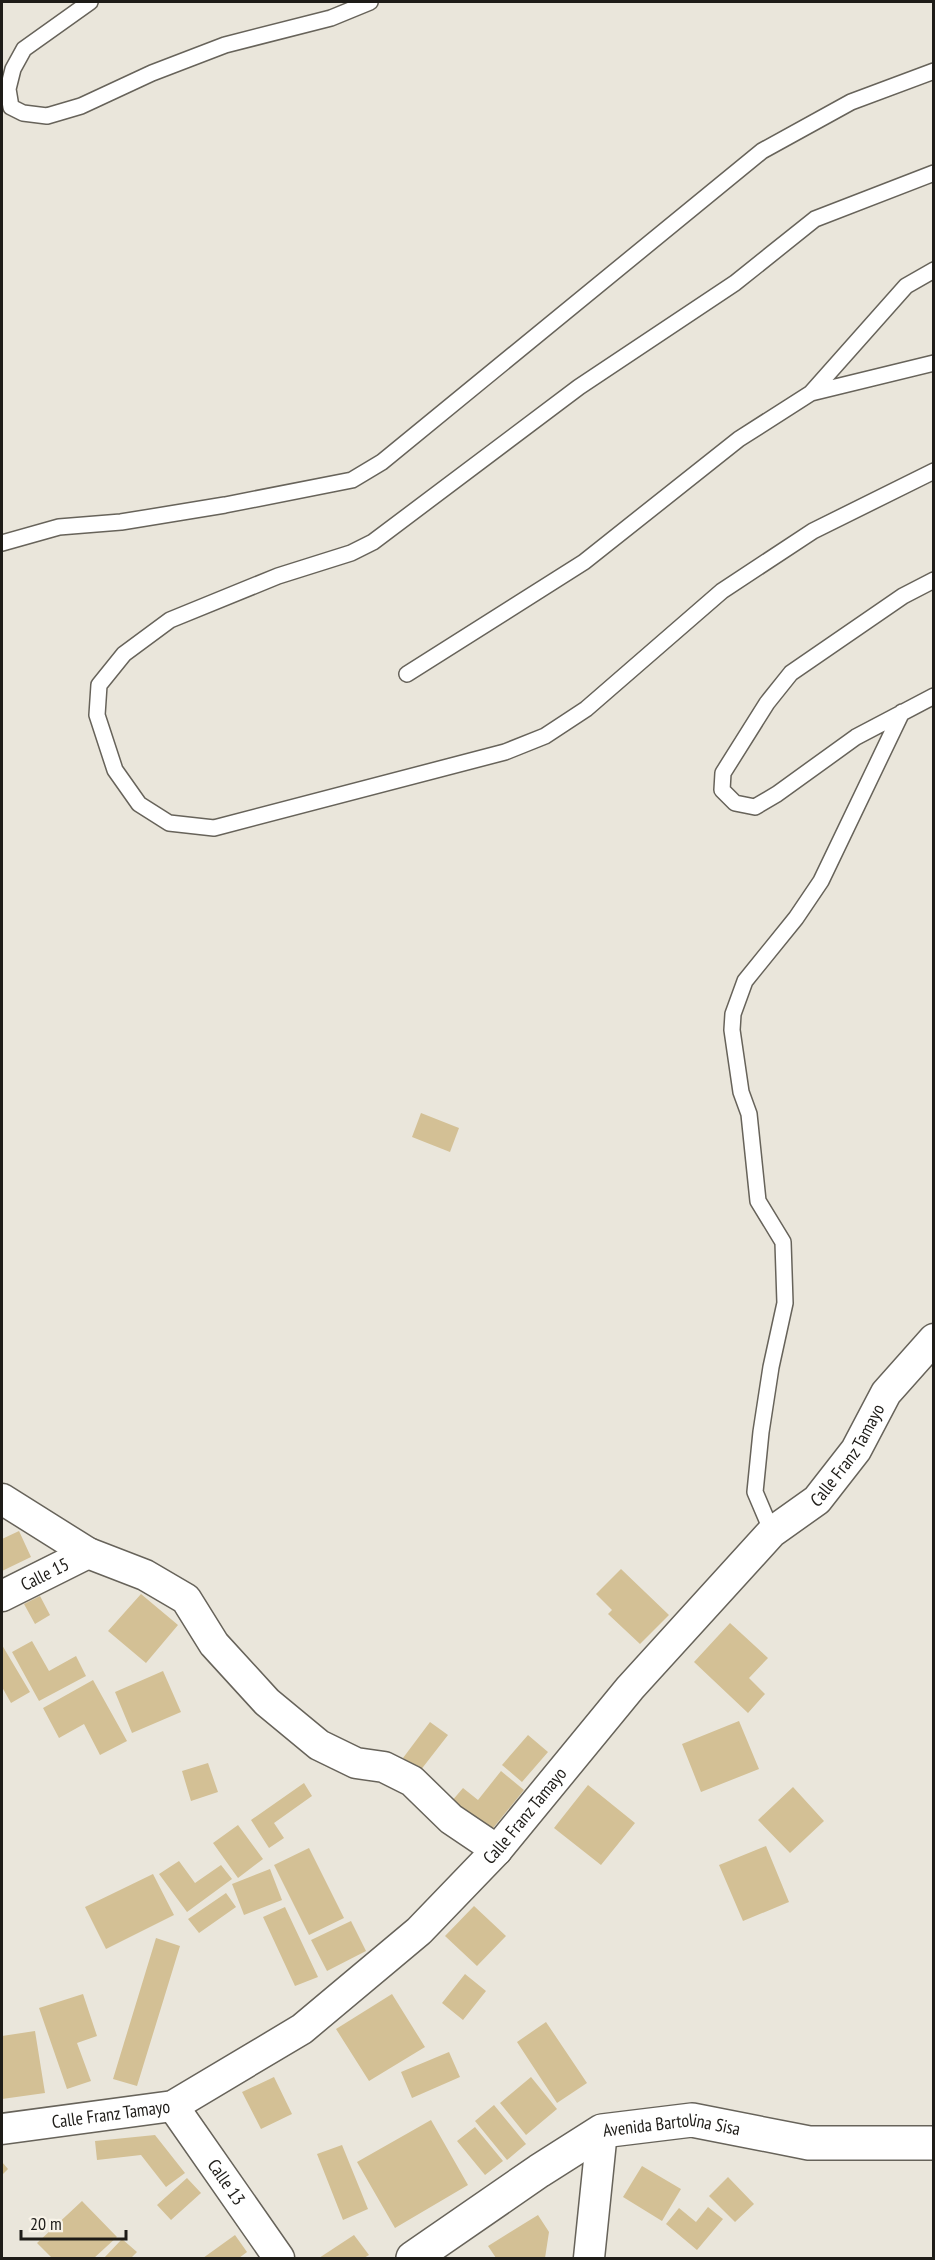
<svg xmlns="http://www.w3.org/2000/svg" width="935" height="2260" viewBox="0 0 935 2260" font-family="'PT Sans Narrow',sans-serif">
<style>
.building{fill:#d3c095}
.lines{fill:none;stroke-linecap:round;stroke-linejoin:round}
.lane-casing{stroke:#67635a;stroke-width:18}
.street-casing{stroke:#67635a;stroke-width:33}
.secondary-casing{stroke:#67635a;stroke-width:36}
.lane{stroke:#fff;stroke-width:15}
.street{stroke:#fff;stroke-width:30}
.secondary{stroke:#fff;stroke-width:33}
.labels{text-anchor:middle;stroke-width:4.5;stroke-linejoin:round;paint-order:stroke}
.street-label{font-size:18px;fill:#1e1c18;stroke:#f8f3e8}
</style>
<rect width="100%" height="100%" fill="#eae6db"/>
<path class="building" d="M421,1113l38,15 -9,24 -38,-15z
M19,1531l12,26 -29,14v-32z
M621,1569l48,46 -29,29 -32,-30 4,-4 -16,-16z
M141,1594l37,31 -32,38 -38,-32z
M40,1596l10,19 -15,9 -11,-20z
M730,1623l38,35 -19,20 16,16 -17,19 -54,-51z
M32,1641l17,30 27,-15 10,20 -47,25 -27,-49z
M2,1645l28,47 -19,11 -9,-16z
M163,1671l18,41 -49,21 -17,-41z
M93,1680l34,61 -27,14 -16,-31 -25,14 -16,-30z
M739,1721l20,48 -58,23 -19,-48z
M430,1722l18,13 -28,36 -17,-13z
M528,1735l20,17 -26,30 -20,-17z
M208,1763l10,29 -27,9 -9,-30z
M501,1771l23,19 -35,43 -38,-31 12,-14 15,12z
M304,1783l8,13 -38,27 10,15 -15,10 -18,-28z
M588,1785l47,38 -34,42 -47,-37z
M793,1787l31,34 -34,32 -32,-33z
M238,1825l25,34 -25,19 -25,-35z
M766,1846l23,56 -46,19 -24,-56z
M309,1848l35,70 -35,17 -35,-70z
M179,1861l16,22 26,-18 11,14 -45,33 -28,-38z
M270,1869l12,31 -38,15 -12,-31z
M153,1874l21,41 -68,34 -21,-42z
M226,1893l10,14 -37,26 -11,-14z
M474,1906l32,30 -29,30 -32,-30z
M285,1907l33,70 -23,9 -32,-69z
M351,1921l15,30 -39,20 -16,-31z
M156,1938l24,8 -43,140 -24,-7z
M465,1974l21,17 -23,29 -21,-17z
M83,1994l14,42 -20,7 14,38 -24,8 -28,-81z
M392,1994l33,53 -56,34 -33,-52z
M546,2022l41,61 -30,20 -40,-61z
M35,2031l10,62 -43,6v-63z
M449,2052l11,25 -48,21 -11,-26z
M274,2077l18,37 -31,15 -19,-37z
M531,2077l26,32 -31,26 -26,-32z
M494,2105l32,39 -19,16 -32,-39z
M431,2120l37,65 -73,43 -38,-66z
M475,2127l28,34 -18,14 -28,-34z
M155,2135l30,38 -19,14 -25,-32 -44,5 -2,-19z
M342,2145l26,64 -25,11 -26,-66z
M2,2162l6,7 -6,6z
M642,2166l39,23 -19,32 -39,-24z
M728,2177l26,27 -19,18 -26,-26z
M187,2178l14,15 -30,27 -14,-15z
M82,2201l35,36 -23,21h-42l-15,-15z
M708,2207l15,12 -26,31 -31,-26 13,-16 17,14z
M538,2215l11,17 -4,26h-49l-8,-12z
M235,2235l12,17 -8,6h-36z
M354,2235l15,20 -5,3h-45z
M122,2239l15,13 -6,6h-27z"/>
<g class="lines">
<defs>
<path id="lane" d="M90,2l-66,47 -11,20 -5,20 3,18 12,6 24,3 34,-10 71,-33 73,-28 106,-27 39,-16
M934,173l-119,46 -80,64 -156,104 -206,155 -22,11 -73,23 -108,44 -46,34 -25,31 -2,30 18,55 24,34 30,19 45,5 291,-76 40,-16 41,-27 136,-118 91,-60 121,-60
M811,393l123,-30
M2,543l57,-16 62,-5 104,-17 127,-25 30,-18 380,-311 89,-49 83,-31
M934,580l-31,16 -112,77 -24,30 -44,70 -1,17 13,13 20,4 22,-13 79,-57 78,-41
M407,674l177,-112 155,-123 72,-46 95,-107 28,-16
M772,1532l-17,-40 6,-60 10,-65 14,-64 -2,-61 -25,-41 -9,-87 -8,-22 -9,-62 1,-16 12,-33 51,-63 25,-37 81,-169"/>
<g id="street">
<path d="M2,1499l86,54 57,22 41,24 28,45 53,58 52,43 37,18 28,4 28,14 39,38 46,31"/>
<path id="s1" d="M2,1596l86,-43"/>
<path id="s2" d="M173,2106l106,152"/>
<path id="s3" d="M2,2129l171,-23 129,-77 117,-98 78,-81 133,-162 142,-156 45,-32 39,-50 30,-57 48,-54"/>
<path d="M589,2258l13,-127"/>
</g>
<g id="secondary">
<path id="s4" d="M413,2258l126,-87 63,-40 90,-11 117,23h125"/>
</g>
</defs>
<use href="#lane" class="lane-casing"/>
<use href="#street" class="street-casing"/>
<use href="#secondary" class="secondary-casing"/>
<use href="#lane" class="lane"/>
<use href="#street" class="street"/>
<use href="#secondary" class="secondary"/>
</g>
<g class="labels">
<g class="street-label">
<text dy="6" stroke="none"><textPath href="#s3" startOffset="1118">Calle Franz Tamayo</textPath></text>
<text dy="6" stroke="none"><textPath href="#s1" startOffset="48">Calle 15</textPath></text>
<text dy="6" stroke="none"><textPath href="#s3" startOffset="632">Calle Franz Tamayo</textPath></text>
<text dy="6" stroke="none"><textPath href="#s3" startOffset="110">Calle Franz Tamayo</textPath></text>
<text dy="6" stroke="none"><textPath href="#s4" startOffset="298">Avenida Bartolina Sisa</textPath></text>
<text dy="6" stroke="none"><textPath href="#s2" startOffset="93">Calle 13</textPath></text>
</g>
</g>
<rect width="935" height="2260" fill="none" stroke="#1e1c18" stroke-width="6"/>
<path d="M21 2230v9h105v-9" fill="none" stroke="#1e1c18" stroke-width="3"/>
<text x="30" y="2230" font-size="18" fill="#1e1c18" stroke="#f8f3e8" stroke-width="4.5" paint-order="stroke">20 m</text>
</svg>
